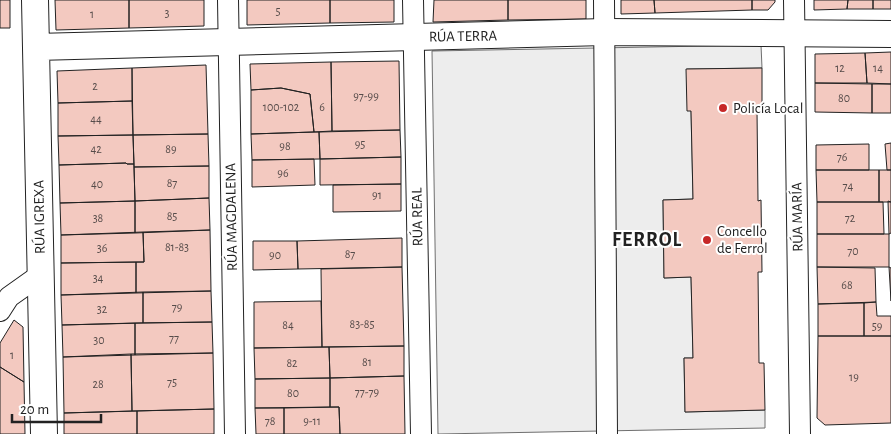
<svg xmlns="http://www.w3.org/2000/svg" width="891" height="434" viewBox="0 0 891 434" font-family="'Alegreya Sans',sans-serif">
<style>
.parking{fill:#ededed;stroke:#6f6f6f}
.building{fill:#f3c9c0;stroke:#222}
.lines{fill:none;stroke-linecap:round;stroke-linejoin:round}
.pedestrian-casing{stroke:#222;stroke-width:22}
.minor-casing{stroke:#222;stroke-width:28}
.pedestrian{stroke:#fff;stroke-width:20}
.minor{stroke:#fff;stroke-width:26}
.poi-dot{fill:#c62828;stroke:#fff;stroke-width:2}
.labels{text-anchor:middle;stroke-width:4;stroke-linejoin:round;paint-order:stroke}
.number-label{font-size:12px;fill:#564c4a}
.street-label{font-size:15px;fill:#222;stroke:#fff}
.poi-label{font-size:15px;fill:#222;stroke:#fff;text-anchor:start}
.district-label{font-size:20px;font-weight:bold;letter-spacing:1px;fill:#222;stroke:#fff}
</style>
<rect width="100%" height="100%" fill="#fff"/>
<path class="parking" d="M761,45l1,23 -75,1 4,42 2,88 -30,1 1,78 27,-1 2,81h-9l1,54 80,-2v18l-327,6 -6,-383z"/>
<path class="building" d="M0,0h10v28h-10z
M55,0h74v28l-73,2z
M129,0h75v26l-75,2z
M247,0h83v23l-83,2z
M330,0h64v22l-64,1z
M434,0h74v20l-75,2z
M508,0h78v19l-78,1z
M621,0h33l1,13 -34,1z
M654,0h98v10l-97,3z
M752,0h23v2l-7,8h-16z
M814,0h34l-1,9 -33,1z
M848,0h25v9h-26z
M873,0h18v9h-18z
M891,52v32l-24,-1 -2,-30z
M865,53l2,30h-52v-29z
M399,61l1,69 -68,1 -1,-69z
M331,62l1,69 -18,1 -4,-38 -29,-6 -30,2 -1,-26z
M206,65l2,69 -75,1 -1,-67z
M132,68v33l-74,2 -1,-32z
M762,68v43h-5l1,90 3,-1 1,72h-4l1,91h5l1,47 -80,2 -1,-54h9l-2,-81 -27,1 -1,-78 30,-1 -2,-88h-4l-1,-42z
M815,83l57,1v29l-57,-1z
M872,84h19v29h-19z
M281,88l29,6 4,38 -63,2v-44z
M132,101l1,34 -75,1v-33z
M400,130l1,27 -81,2 -1,-27z
M314,132h5l1,27 -68,1 -1,-26z
M208,134l1,32 -75,1 -1,-32z
M133,135l1,29h-7l-1,-1 -67,2 -1,-29z
M891,143v27h-4l-2,-26z
M869,144v26h-53v-25z
M401,157v27l-81,1v-26z
M314,159l1,26 -63,2v-27z
M126,163l1,1h7v3l1,34 -75,2 -1,-38z
M209,166v32l-74,3 -1,-34z
M816,170h63v32h-62z
M879,170h12v32h-12z
M401,184v27l-68,1v-27z
M209,198l1,32 -75,3v-32z
M135,201v32l-74,2 -1,-32z
M888,201l3,1v31l-2,1z
M817,202h66l1,32h-67z
M210,230l1,61 -75,2v-31h8l-1,-30z
M143,232l1,30 -83,1v-28z
M817,234h72v33h-72z
M402,238v29l-104,2 -1,-28z
M253,241h44l1,28 -45,1z
M136,262v31l-75,2v-32z
M402,267l2,79 -82,1 -1,-78z
M817,267l58,1 1,34 -58,2z
M889,267l2,1v33z
M211,291l1,31 -69,1v-31z
M143,292v31l-81,2 -1,-30z
M321,301l1,46 -68,1v-46z
M876,302l1,14h14v20h-27v-33z
M864,303v33h-46v-32z
M14,320l9,7 1,55 -24,-15v-24z
M212,322l1,31 -78,2v-32z
M135,323v32l-72,2 -1,-32z
M818,336h73v87l-66,2 -8,-7z
M404,346v30l-74,2 -1,-31z
M329,347l1,31 -75,1 -1,-31z
M213,353l1,56 -82,2 -1,-57z
M131,354l1,57 -68,2 -1,-56z
M0,367l24,15 1,52h-25z
M404,376l1,58h-65l-1,-27h-9v-29z
M330,378v29l-75,1v-29z
M339,407l1,27h-56v-26z
M255,408h29v26h-28z
M214,409v25h-77v-23z
M137,411v23h-73v-21z"/>
<g class="lines">
<defs>
<path id="pedestrian" d="M228,0l7,434
M413,0l8,434
M604,0l3,434
M794,0l6,434
M0,311l9,-14 31,-22"/>
<path id="minor" d="M35,0l9,434
M36,47l569,-15 286,2"/>
</defs>
<use href="#pedestrian" class="pedestrian-casing"/>
<use href="#minor" class="minor-casing"/>
<use href="#pedestrian" class="pedestrian"/>
<use href="#minor" class="minor"/>
</g>
<g class="poi-dot">
<circle cx="723" cy="108" r="5"/>
<circle cx="707" cy="240" r="5"/>
</g>
<g class="labels">
<g class="number-label">
<text x="278" y="15">5</text>
<text x="167" y="17">3</text>
<text x="92" y="18">1</text>
<text x="840" y="72">12</text>
<text x="878" y="72">14</text>
<text x="95" y="90">2</text>
<text x="366" y="100">97-99</text>
<text x="844" y="102">80</text>
<text x="281" y="111">100-102</text>
<text x="322" y="111">6</text>
<text x="96" y="123">44</text>
<text x="360" y="148">95</text>
<text x="285" y="150">98</text>
<text x="96" y="153">42</text>
<text x="171" y="153">89</text>
<text x="842" y="161">76</text>
<text x="283" y="177">96</text>
<text x="172" y="187">87</text>
<text x="97" y="188">40</text>
<text x="848" y="190">74</text>
<text x="377" y="199">91</text>
<text x="172" y="220">85</text>
<text x="98" y="222">38</text>
<text x="850" y="222">72</text>
<text x="177" y="251">81-83</text>
<text x="102" y="252">36</text>
<text x="853" y="255">70</text>
<text x="350" y="258">87</text>
<text x="275" y="259">90</text>
<text x="98" y="282">34</text>
<text x="847" y="289">68</text>
<text x="177" y="311">79</text>
<text x="102" y="313">32</text>
<text x="362" y="328">83-85</text>
<text x="288" y="329">84</text>
<text x="877" y="330">59</text>
<text x="174" y="342">77</text>
<text x="99" y="344">30</text>
<text x="12" y="359">1</text>
<text x="367" y="366">81</text>
<text x="292" y="367">82</text>
<text x="854" y="381">19</text>
<text x="172" y="386">75</text>
<text x="98" y="388">28</text>
<text x="367" y="396">77-79</text>
<text x="293" y="397">80</text>
<text x="270" y="425">78</text>
<text x="312" y="425">9-11</text>
</g>
<g class="street-label">
<text transform="translate(463 36) rotate(-1)" y="5">RÚA TERRA</text>
<text transform="translate(39 217) rotate(-91)" y="5">RÚA IGREXA</text>
<text transform="translate(231 217) rotate(-91)" y="5">RÚA MAGDALENA</text>
<text transform="translate(417 217) rotate(-91)" y="5">RÚA REAL</text>
<text transform="translate(797 217) rotate(-91)" y="5">RÚA MARÍA</text>
</g>
<g class="poi-label">
<text x="733" y="113">Policía Local</text>
<text x="717" y="236">Concello<tspan x="717" dy="17">de Ferrol</tspan></text>
</g>
<g class="district-label">
<text x="647" y="246">FERROL</text>
</g>
</g>
<path d="M12 414v8h89v-8" fill="none" stroke="#222222" stroke-width="2.5"/>
<text x="20" y="414" font-size="15" fill="#222222" stroke="#ffffff" stroke-width="4" paint-order="stroke">20 m</text>
</svg>
